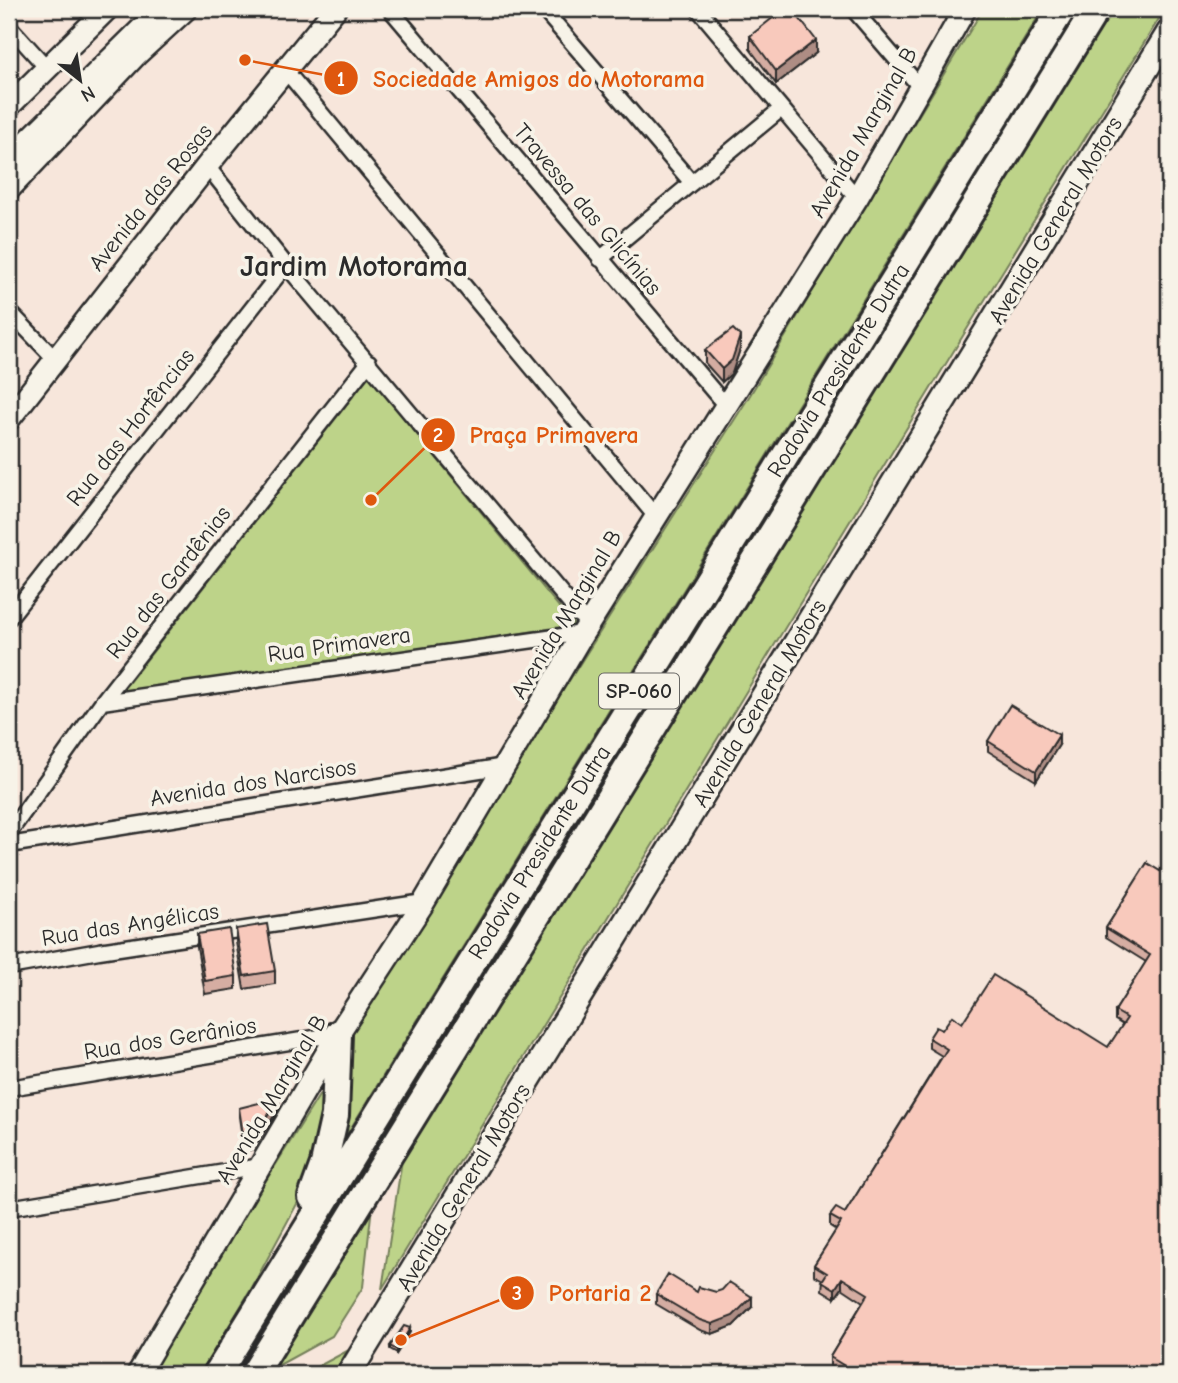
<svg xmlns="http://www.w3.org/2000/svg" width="1178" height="1383" viewBox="0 0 1178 1383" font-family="'Comic Neue',sans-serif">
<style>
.green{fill:#bdd389;stroke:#747f5a;stroke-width:2}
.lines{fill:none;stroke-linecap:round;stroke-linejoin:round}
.street-casing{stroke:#2b2b2b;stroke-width:19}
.secondary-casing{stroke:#2b2b2b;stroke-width:26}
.primary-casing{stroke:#2b2b2b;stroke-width:28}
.highway-casing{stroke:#2b2b2b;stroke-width:32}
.street{stroke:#f7f3e8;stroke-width:14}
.secondary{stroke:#f7f3e8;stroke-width:21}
.primary{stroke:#f7f3e8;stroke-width:23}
.highway{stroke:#f7f3e8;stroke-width:26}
.wall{fill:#d5ada2;stroke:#2b2b2b;stroke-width:2}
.shaded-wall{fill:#ae8d84;stroke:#2b2b2b;stroke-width:2}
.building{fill:#f8c9bc;stroke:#2b2b2b;stroke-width:2}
.labels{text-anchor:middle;stroke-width:7;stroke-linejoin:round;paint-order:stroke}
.shield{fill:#f7f3e8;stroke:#686764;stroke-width:2}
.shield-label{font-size:21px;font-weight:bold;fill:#2b2b2b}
.street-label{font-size:23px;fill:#2b2b2b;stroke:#f7f3e8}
.district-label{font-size:30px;font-weight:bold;fill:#2b2b2b;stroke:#f7f3e8}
.leader{fill:none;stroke:#df570e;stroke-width:2.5}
.callout-dot{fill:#df570e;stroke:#f7f3e8;stroke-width:2.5}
.mark-label{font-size:21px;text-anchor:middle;font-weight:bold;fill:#fff}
.callout-label{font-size:24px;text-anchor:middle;font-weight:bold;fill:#df570e;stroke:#f7f3e8;stroke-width:7;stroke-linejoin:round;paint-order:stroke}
</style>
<rect width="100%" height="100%" fill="#f7e6db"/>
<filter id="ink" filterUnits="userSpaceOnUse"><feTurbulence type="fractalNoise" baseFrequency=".0143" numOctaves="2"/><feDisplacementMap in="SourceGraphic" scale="14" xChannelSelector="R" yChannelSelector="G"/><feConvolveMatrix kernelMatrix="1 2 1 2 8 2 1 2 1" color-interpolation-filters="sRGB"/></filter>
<g filter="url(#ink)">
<path class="green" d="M983,9h60l-699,1130v-79l3,-29 400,-631z
M1108,9h57l-179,289 -604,991 22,-142z
M369,376l205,249 -455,70z
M325,1086l1,30 -15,62 -61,113 -50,83h-55z
M372,1206l-9,81 -31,49 -62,34z
M347,1351l-13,23h-30z"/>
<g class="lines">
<defs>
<path id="street" d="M390,9l336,397
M543,9l149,174
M698,9l159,189
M853,9l67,78
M9,26l38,42
M286,71l370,446
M207,166l79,99 302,360
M600,259l181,-150
M9,311l46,48
M9,618l277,-353
M102,702l481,-69
M9,833l93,-131 267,-340
M9,845l496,-79
M9,967l90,-16 325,-49
M9,1088l329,-54
M9,1208l252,-42"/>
<path id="secondary" d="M9,106l98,-97
M9,189l127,-134 50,-46
M9,419l198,-253 128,-157
M138,1374l200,-340 86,-132 159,-269 274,-435 108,-189"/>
<path id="primary" d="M9,161l154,-152
M349,1374l820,-1342"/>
<path id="highway" d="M312,1197l12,-33 11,-49 3,-81
M217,1374l845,-1365
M254,1374l842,-1365"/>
</defs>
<use href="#street" class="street-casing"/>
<use href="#secondary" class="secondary-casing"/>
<use href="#primary" class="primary-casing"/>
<use href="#highway" class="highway-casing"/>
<use href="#street" class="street"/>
<use href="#secondary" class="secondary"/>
<use href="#primary" class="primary"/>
<use href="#highway" class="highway"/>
</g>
<path class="wall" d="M557,9h13l-8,6z
M750,36l66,17 -40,31 -26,-35z
M740,349l-8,24 -10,9 -17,-19v-13z
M988,741l71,4 -23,36 -48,-30z
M1147,863l22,511 -330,-2 -9,-6v-9l33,-55 -21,-14 -7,10 -13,-8 1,-10 -9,-5v-10l22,-35 -6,-4v-10l15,-3 97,-157 -13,-8v-10l13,-8 20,-7 146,24 15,-22 -8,-5v-9l31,-49 -40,-25v-9z
M236,929l39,42v13l-31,5 -8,-47z
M197,934l39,42v13l-31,5 -8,-47z
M239,1108h40l-26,41 -9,2 -5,-34z
M697,1292l55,15 -19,19 -21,8 -12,-4 -44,-26v-10z
M410,1332l-13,21 -7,-4v-3z"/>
<path class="shaded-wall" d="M562,9h8l-8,6z
M816,40v13l-40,31v-13z
M740,336v13l-8,24 -10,9v-13z
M1059,735v10l-23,36v-10z
M279,1098v10l-26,41 -9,2v-10z
M842,1278v10l-7,10v-9z
M752,1297v10l-19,19 -21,8v-10z
M410,1328v4l-13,21v-3z"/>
<path class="building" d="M784,9h8l24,31 -40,31 -26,-35z
M733,329l7,7 -8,24 -10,9 -17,-19z
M1010,705l49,30 -23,36 -48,-30z
M1169,856v518h-331l5,-9 -13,-8 38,-63 -26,-16 -7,11 -13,-8 5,-8 -13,-8 27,-43 -11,-6 6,-8 9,5 102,-164 -18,-11 7,-11 6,3 10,-14 10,7 31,-48 115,72 19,-29 -12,-7 35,-56 -44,-27 41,-65 13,8z
M267,924l8,47 -31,5 -8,-47z
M229,929l7,47 -31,5 -8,-47z
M279,1098l-26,41 -9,2 -5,-33z
M668,1274l29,18 2,-5 17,5 6,-2 7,-8 23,15 -19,19 -21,8 -12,-4 -44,-26z
M404,1326l6,2 -13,22 -7,-4z"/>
</g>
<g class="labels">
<rect class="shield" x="599" y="673.5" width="80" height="35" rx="5"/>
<g class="shield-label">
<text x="639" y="698">SP-060</text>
</g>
<g class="street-label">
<text transform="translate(863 132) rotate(-60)" y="8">Avenida Marginal B</text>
<text transform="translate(150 197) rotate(-51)" y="8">Avenida das Rosas</text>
<text transform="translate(588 209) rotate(50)" y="8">Travessa das Glicínias</text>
<text transform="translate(1055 220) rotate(-59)" y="8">Avenida General Motors</text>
<text transform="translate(838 370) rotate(-58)" y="8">Rodovia Presidente Dutra</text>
<text transform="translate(130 427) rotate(-52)" y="8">Rua das Hortências</text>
<text transform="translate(168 582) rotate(-52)" y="8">Rua das Gardênias</text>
<text transform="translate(566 614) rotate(-59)" y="8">Avenida Marginal B</text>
<text transform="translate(339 644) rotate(-8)" y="8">Rua Primavera</text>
<text transform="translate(759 703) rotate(-59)" y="8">Avenida General Motors</text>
<text transform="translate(253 782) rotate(-9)" y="8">Avenida dos Narcisos</text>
<text transform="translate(539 852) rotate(-58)" y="8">Rodovia Presidente Dutra</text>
<text transform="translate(130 924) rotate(-9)" y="8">Rua das Angélicas</text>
<text transform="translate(170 1038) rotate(-9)" y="8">Rua dos Gerânios</text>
<text transform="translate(271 1099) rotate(-59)" y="8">Avenida Marginal B</text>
<text transform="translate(463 1187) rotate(-59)" y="8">Avenida General Motors</text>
</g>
<g class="district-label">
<text x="354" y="276">Jardim Motorama</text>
</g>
</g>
<path class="leader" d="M245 60L341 78M371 500L438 435M401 1340L517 1293"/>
<g class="callout-dot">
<circle cx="245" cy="60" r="7"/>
<circle cx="371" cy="500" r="7"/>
<circle cx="401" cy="1340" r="7"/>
<circle cx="341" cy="78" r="18"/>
<circle cx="438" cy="435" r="18"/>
<circle cx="517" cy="1293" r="18"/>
</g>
<g class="mark-label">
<text x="341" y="86">1</text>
<text x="438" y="442">2</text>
<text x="517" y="1300">3</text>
</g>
<g class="callout-label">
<text x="539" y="87">Sociedade Amigos do Motorama</text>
<text x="554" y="443">Praça Primavera</text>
<text x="600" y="1301">Portaria 2</text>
</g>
<rect width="1178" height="1383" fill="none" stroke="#f7f3e8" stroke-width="35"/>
<rect x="18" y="18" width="1143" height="1348" fill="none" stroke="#2b2b2b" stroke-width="2.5" filter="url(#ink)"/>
<g transform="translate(80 80) rotate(150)" stroke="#f7f3e8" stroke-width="5" paint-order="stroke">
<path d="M0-5L12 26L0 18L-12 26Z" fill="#2b2b2b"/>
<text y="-10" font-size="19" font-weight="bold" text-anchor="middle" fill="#2b2b2b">N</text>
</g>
</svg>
